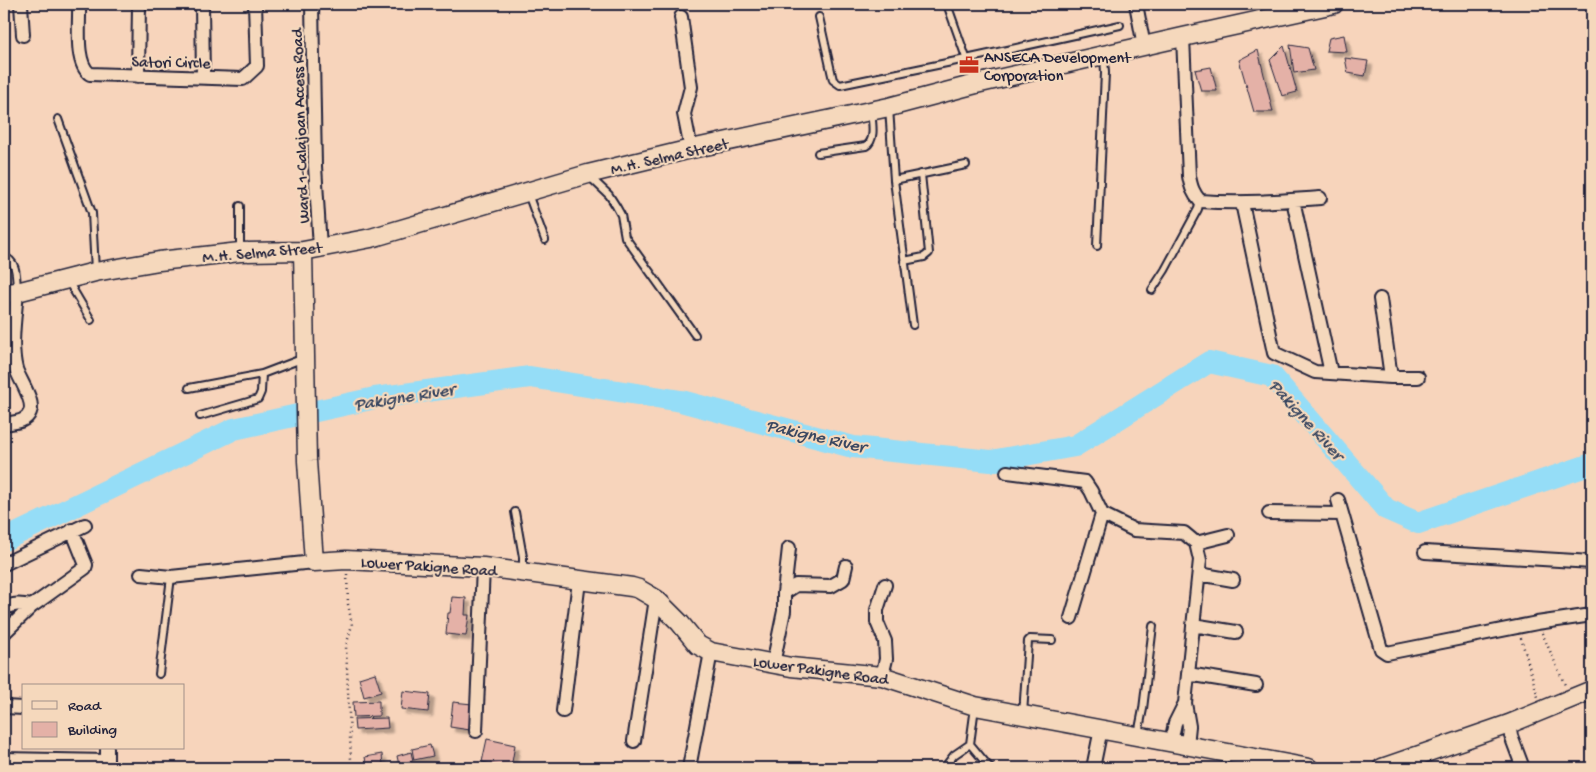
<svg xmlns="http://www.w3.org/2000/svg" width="1596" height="772" viewBox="0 0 1596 772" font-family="'Gochi Hand',sans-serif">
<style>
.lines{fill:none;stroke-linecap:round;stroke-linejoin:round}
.river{stroke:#95ddf7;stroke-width:22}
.building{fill:#e4b1a7;stroke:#22223b;filter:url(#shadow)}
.lane-casing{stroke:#22223b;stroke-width:10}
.street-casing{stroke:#22223b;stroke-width:16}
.secondary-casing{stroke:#22223b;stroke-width:21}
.path{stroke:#22223b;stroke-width:2.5;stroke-dasharray:1 4;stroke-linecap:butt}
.lane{stroke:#f5d8bc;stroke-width:6}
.street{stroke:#f5d8bc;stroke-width:12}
.secondary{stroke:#f5d8bc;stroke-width:18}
.labels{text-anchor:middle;stroke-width:4.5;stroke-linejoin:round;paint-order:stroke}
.poi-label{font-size:16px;fill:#22223b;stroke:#f5d8bc;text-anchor:start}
.street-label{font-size:16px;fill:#22223b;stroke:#f5d8bc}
.water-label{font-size:18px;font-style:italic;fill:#394761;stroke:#f5d8bc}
</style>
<defs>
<filter id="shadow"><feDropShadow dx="4.5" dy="4.5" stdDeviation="1" flood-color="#0004"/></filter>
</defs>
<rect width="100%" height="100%" fill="#f7d4bb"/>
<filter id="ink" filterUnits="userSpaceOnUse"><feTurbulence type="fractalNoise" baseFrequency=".02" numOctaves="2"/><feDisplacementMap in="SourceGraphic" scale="10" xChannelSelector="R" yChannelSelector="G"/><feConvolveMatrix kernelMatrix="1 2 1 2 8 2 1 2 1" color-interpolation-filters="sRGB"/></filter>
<g filter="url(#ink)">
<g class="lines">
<path class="river" d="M4,540l230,-111 141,-31 155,-21 151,24 172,46 138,14 84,-15 134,-84 63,14 114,133 32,14 174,-59"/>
</g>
<path class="building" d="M1344,35l3,17 -21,-1 3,-13z
M1290,45l18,3 6,22 -20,3z
M1284,46l13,46 -15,4 -12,-36z
M1258,50l15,62h-19l-15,-52z
M1345,58l23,3 -3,15 -17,-3z
M1211,67l6,24h-16l-6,-21z
M452,597l14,1 -1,17h4l-3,21 -20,-2 2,-21h2z
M375,673l6,19 -17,5 -5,-19z
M403,691l27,3 -2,18 -27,-3z
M379,701v15l-25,1 -1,-15z
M453,702l19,2 -2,26 -20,-3z
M387,718l1,10 -33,2 -1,-11z
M487,739l28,6 -4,23 -29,-6z
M430,745l3,11 -19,4 -2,-11z
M411,752l2,9 -14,4 -2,-9z
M382,754l1,12 -16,2 -2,-11z"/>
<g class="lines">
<defs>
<path id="lane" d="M947,4l28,79
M819,17l14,63 7,5 126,-26 154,-34
M889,108l5,72 19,145
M58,119l34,94 3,58
M818,153l48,-7c10,-6 6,-24 5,-35
M590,177l19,18 7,11 5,9 4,22 70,98
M894,180l72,-15
M528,194l17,46
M1097,246l8,-173 -1,-17
M240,250v-44
M4,257c14,4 12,21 13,33
M904,261l20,-4 5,-4 -8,-79
M68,281l23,39
M1152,290l13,-20 33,-61 2,-8
M189,388l73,-14 42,-16
M200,416l58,-17 3,-7 1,-18
M515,512l8,45v13
M159,674l12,-97
M975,707l-5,37 20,24
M1023,714l5,-73 2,-2 22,1
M1138,734l5,-25 10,-83
M944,768l10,-13 16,-11"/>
<path id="street" d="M21,4l2,31
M79,4c1,19 -5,59 11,70l153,5 14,-13 -2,-62
M202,4l1,74
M312,4l3,162 5,82
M1136,4l8,42
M681,17l10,70 -7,27 7,35
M1183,37l6,139c2,11 4,17 11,25 40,3 80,0 120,-3
M138,76l1,-72
M1293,200l38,173
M1242,203l32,150 41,19 76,5h27
M1380,299l11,78
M4,424c9,-2 22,-1 26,-12 5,-11 -10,-31 -14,-43 -6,-24 -1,-52 1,-77
M1007,472l78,10 6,9 11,23
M1338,500l43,149 6,4 150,-30 55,-8
M1269,513l73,1
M1196,543l32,-8
M1425,552l167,10
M4,564l81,-39
M141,574l30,3 143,-15
M1199,574l34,6
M784,593l12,-8 35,1 12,-7 3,-13
M4,609c9,-6 17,-5 28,-3
M1071,618l31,-104 32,16 50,3 12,10 4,17 -15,143
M1193,625l43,7
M4,633l28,-27 53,-38 1,-3 -14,-35
M773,664l11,-53v-18l5,-45
M1188,674l68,11
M882,676l4,-17 -1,-18 -8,-19v-12l8,-25
M4,707l20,1
M563,711l16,-130
M1509,724l2,12 12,32
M476,731l7,-164
M634,741l22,-142
M1171,742l4,-19 10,-20 4,23 -2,19
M107,748v20
M1244,755v13
M4,759l103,2
M689,768l22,-116
M1093,768l8,-39"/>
<path id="secondary" d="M303,251l4,210 7,101 32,-2 137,7 149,20 7,2 17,10 24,24 18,22 13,7 80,15 91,9 93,30 334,62
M4,293l13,-1 78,-20 64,-11 81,-9 63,-1 68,-13 217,-64 103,-25 198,-42 87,-23 207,-47 151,-33
M1382,768l127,-44 83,-34"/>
</defs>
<use href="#lane" class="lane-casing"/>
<use href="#street" class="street-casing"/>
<use href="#secondary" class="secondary-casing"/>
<path class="path" d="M347,574l1,30 4,21 -6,21 5,114
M1542,633l23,52
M1521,638l17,59"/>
<use href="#lane" class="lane"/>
<use href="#street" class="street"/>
<use href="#secondary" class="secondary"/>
</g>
</g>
<defs>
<symbol id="office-bare" viewBox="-9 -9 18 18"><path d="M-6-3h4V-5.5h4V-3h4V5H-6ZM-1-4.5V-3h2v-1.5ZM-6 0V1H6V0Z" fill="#c8321e" stroke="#f5d8bc" stroke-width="2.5" paint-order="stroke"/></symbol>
</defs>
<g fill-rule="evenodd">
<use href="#office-bare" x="955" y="51" width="28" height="28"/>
</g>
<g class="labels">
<g class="poi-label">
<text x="984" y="62">ANSECA Development<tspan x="984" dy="18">Corporation</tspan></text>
</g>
<g class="street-label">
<text transform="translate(171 61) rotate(1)" y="6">Satori Circle</text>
<text transform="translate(299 126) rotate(-92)" y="6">Ward 1-Calajoan Access Road</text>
<text transform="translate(669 155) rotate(-13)" y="6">M.H. Selma Street</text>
<text transform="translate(262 251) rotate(-5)" y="6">M.H. Selma Street</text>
<text transform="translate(429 565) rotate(4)" y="6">Lower Pakigne Road</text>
<text transform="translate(821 669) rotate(8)" y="6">Lower Pakigne Road</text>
</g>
<g class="water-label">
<text transform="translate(404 396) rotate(-9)" y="6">Pakigne River</text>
<text transform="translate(1307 419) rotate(48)" y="6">Pakigne River</text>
<text transform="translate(816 435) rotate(13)" y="6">Pakigne River</text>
</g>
</g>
<rect width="1596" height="772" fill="none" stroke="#f5d8bc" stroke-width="20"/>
<rect x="10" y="10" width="1576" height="752" fill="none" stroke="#22223b" stroke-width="2" filter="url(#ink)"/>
<rect x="22" y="684" width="162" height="65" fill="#f5d8bc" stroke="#a18f88"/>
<rect x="32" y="701" width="25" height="8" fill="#f5d8bc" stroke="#a18f88"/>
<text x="68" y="710" font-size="15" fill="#22223b">Road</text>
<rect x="32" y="722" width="25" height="15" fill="#e4b1a7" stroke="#a18f88"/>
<text x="68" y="734" font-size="15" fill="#22223b">Building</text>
</svg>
